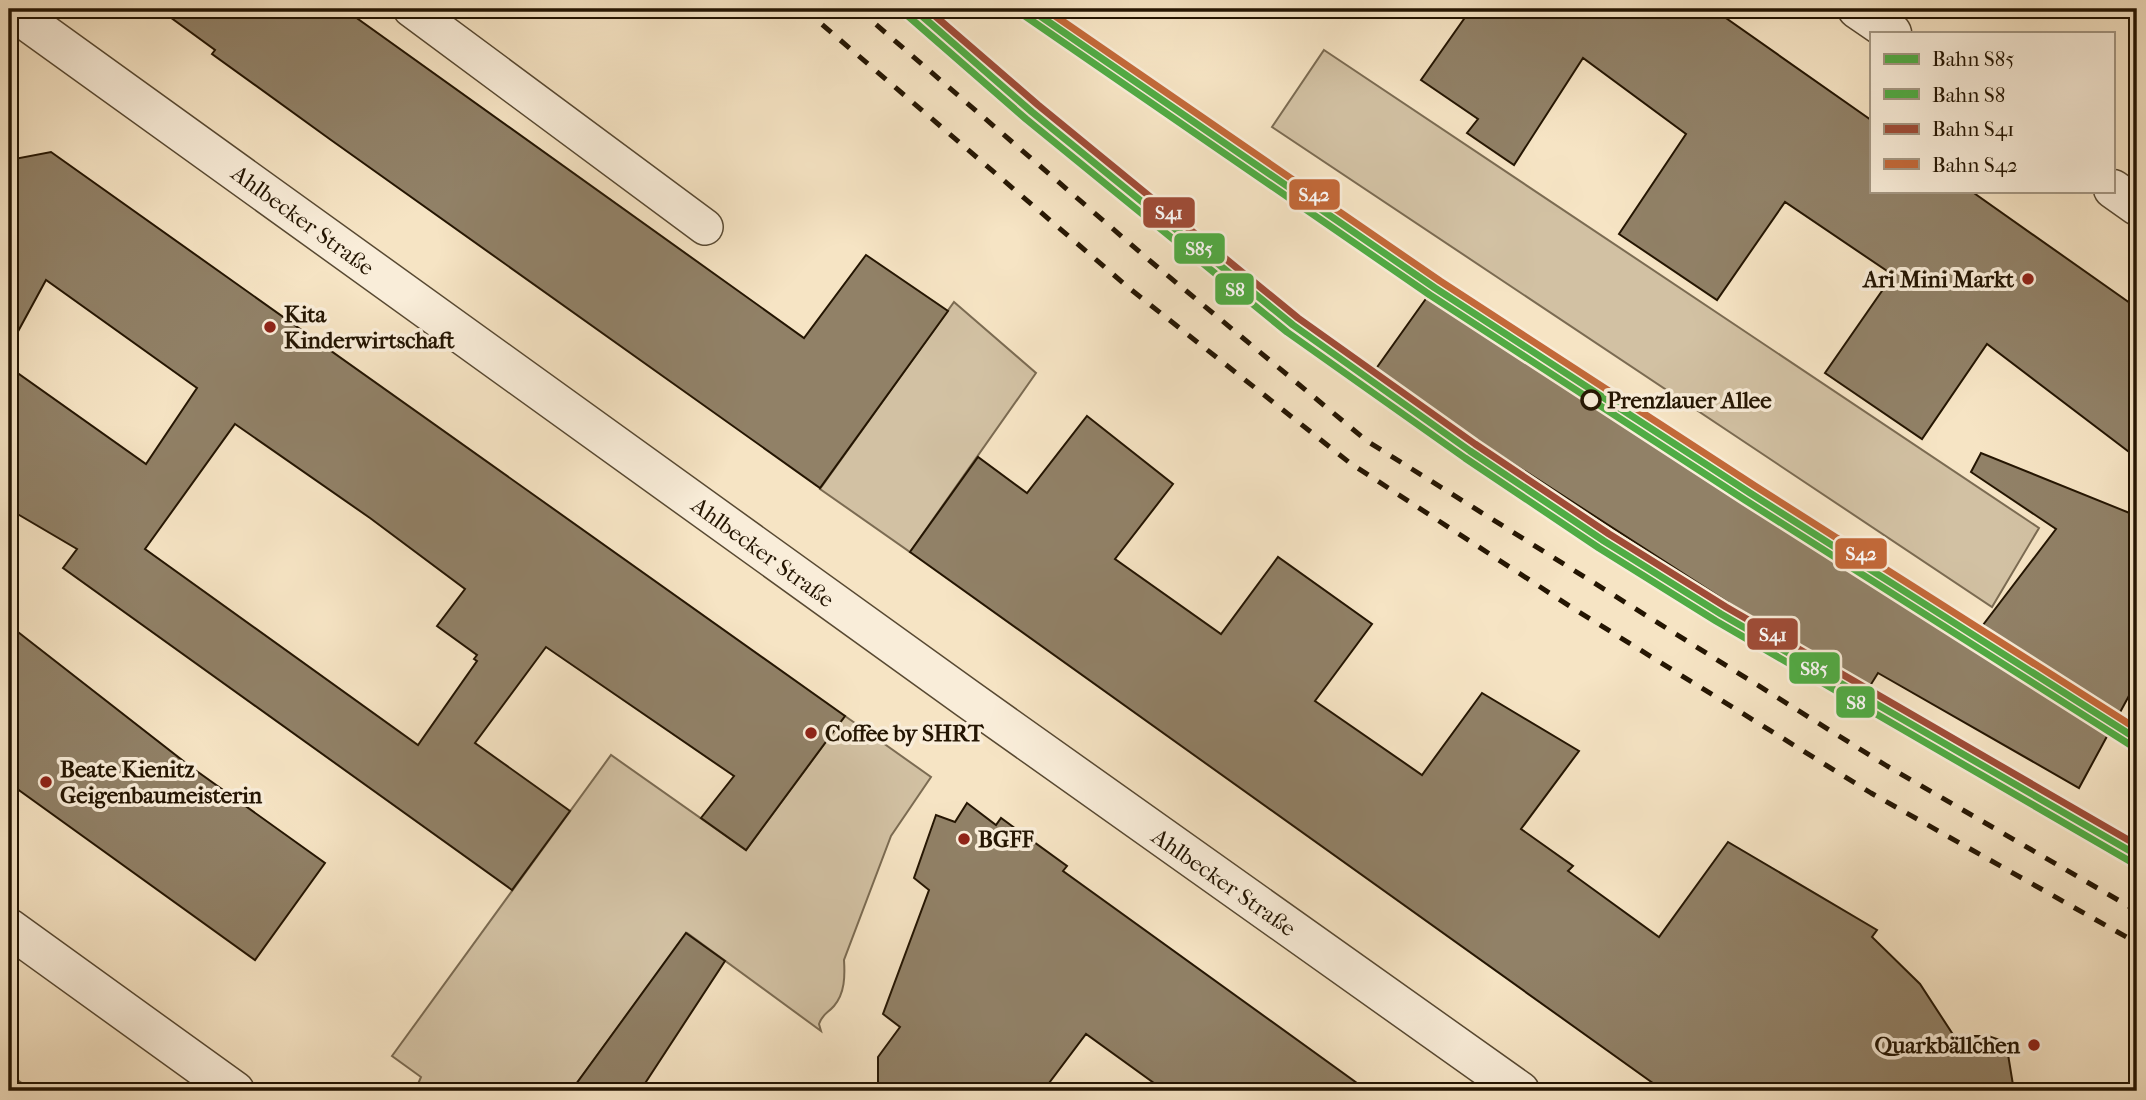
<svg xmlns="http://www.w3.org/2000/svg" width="2146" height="1100" viewBox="0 0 2146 1100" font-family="'IM FELL French Canon',serif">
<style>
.green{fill:#d2c1a3;stroke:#7b6b52;stroke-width:2}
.building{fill:#918167;stroke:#241502;stroke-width:2;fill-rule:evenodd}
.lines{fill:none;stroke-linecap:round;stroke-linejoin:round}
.service-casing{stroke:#584932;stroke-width:38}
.minor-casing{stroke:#584932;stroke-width:41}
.service{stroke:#f9edd9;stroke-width:35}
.minor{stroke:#f9edd9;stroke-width:38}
.rail{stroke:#241502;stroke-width:5;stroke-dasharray:12 12;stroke-linecap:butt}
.rail-1-casing{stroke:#f9edd9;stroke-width:12}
.rail-2-casing{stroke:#f9edd9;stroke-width:12}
.rail-3-casing{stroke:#f9edd9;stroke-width:12}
.rail-4-casing{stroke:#f9edd9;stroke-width:12}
.rail-1{stroke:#50ac44;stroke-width:7}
.rail-2{stroke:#50ac44;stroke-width:7}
.rail-3{stroke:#9f4c37;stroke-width:7}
.rail-4{stroke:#c36939;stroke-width:7}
.poi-dot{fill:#8f2418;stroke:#f9edd9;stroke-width:2.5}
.stop-dot{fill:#f9edd9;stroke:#241502;stroke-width:3.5}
.labels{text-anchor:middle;stroke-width:7;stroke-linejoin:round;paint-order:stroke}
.street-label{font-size:23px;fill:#241502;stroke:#f9edd9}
.poi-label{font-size:23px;font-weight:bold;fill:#241502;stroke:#f9edd9;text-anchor:start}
.stop-label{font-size:23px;font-weight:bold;fill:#241502;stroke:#f9edd9;text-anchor:start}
.line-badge{stroke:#f9edd9;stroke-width:2.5}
.badge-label{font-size:19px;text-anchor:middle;font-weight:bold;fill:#fff}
</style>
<rect width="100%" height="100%" fill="#f6e4c4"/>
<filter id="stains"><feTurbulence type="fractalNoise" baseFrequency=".00286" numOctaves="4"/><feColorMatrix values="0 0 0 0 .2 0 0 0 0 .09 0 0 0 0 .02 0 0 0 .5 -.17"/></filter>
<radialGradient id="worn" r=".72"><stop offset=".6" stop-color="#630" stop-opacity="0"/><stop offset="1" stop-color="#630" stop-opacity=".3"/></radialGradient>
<path class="green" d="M1324,50l715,478 -47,79 -720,-480z
M954,302l82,71 -126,179 -90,-63z
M845,716l86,61 -40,59 -47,124c1,16 1,33 -10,46 -7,8 -11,7 -15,18l2,7 -134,-98 -116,158h-143l-10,-7 3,-7 -29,-21 219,-301 135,95z
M9,1074l24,17h-24z"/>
<path class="building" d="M159,9h185l460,329 62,-83 82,56 -128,177 -489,-348 -119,-86 3,-4z
M1471,9h242l158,111v71h100l166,117v150l-150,-114 -65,95 -97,-66 68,-98 -108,-73 -68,98 -98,-66 67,-100 -103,-76 -69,107 -47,-32 11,-14 -57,-39z
M51,152l794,564 -99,134 -45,-32 33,-42 -188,-129 -71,96 95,68 -58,79 -449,-322 14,-19 -68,-40v-142l137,97 51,-76 -151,-108 -37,68v-188zM235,424l135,94 95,71 -28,37 40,29 -3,4 3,2 -59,84 -273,-196z
M1430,293l540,349 86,-113 -85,-57 10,-19 156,63v165l-58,107 -201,-115 -8,13 -141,-83 -356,-230z
M1087,416l86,68 -58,75 106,75 57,-77 94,67 -57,77 107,74 60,-82 97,58 -58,78 52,37 -5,5 91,66 69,-95 149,88 -5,7 48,47 34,52h34l18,6 8,49h-350l-754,-539 68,-95 49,36z
M9,625l182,142 134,96 -70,97 -246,-177z
M967,803l29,22 5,-7 66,48 -4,5 305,220h-203l-79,-57 -43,57h-165v-34l22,-30 -17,-13 46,-124 -15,-12 22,-63 19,7z
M686,933l39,28 -85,130h-69z"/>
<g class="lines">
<defs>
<path id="service" d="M411,9l294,218"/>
<path id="minor" d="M1857,9l35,24
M9,10l16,10 943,679 552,392
M2113,189l24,17
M9,928l226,163"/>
</defs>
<use href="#service" class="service-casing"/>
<use href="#minor" class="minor-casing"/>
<use href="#service" class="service"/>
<use href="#minor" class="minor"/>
<path class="rail" d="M804,9l325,279 221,175 221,144 300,186 266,150
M858,9l291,251 218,181 520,325 250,145"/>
<defs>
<path id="rail-1" d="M914,9l118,103 261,213 177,126 134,90 117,73 416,241
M1030,9l405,279 315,205 387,246"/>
<path id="rail-2" d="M908,16l118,103 261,213 178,126 134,90 117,73 417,242
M1025,16l405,279 315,205 387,246"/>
<path id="rail-3" d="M927,9l111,96 260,213 177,126 134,90 117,73 411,238"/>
<path id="rail-4" d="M1045,9l395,272 315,205 382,243"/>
</defs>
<use href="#rail-1" class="rail-1-casing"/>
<use href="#rail-2" class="rail-2-casing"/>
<use href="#rail-3" class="rail-3-casing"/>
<use href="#rail-4" class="rail-4-casing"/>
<use href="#rail-1" class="rail-1"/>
<use href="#rail-2" class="rail-2"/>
<use href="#rail-3" class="rail-3"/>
<use href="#rail-4" class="rail-4"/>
</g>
<g class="poi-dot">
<circle cx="2028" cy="279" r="7"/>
<circle cx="270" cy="327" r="7"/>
<circle cx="811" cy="733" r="7"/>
<circle cx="46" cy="782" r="7"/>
<circle cx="964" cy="839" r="7"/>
<circle cx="2034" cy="1045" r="7"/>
</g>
<circle class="stop-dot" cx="1591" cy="400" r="9"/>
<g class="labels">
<g class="street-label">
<text transform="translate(303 220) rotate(36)" y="8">Ahlbecker Straße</text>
<text transform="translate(763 552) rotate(36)" y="8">Ahlbecker Straße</text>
<text transform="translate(1224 882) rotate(35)" y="8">Ahlbecker Straße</text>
</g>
<g class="poi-label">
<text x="2014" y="287" text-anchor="end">Ari Mini Markt</text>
<text x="284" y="322">Kita<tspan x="284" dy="26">Kinderwirtschaft</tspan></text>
<text x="825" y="741">Coffee by SHRT</text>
<text x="60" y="777">Beate Kienitz<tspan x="60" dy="26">Geigenbaumeisterin</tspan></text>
<text x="978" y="847">BGFF</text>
<text x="2020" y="1053" text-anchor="end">Quarkbällchen</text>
</g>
<g class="stop-label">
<text x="1607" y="408">Prenzlauer Allee</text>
</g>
</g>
<g class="line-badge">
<rect x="1288" y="178" width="53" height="33" rx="7" fill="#c36939"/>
<rect x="1142" y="196" width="54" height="33" rx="7" fill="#9f4c37"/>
<rect x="1173" y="232" width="53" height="33" rx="7" fill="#50ac44"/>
<rect x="1214" y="272" width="41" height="34" rx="7" fill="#50ac44"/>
<rect x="1834" y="537" width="54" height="33" rx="7" fill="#c36939"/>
<rect x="1746" y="617" width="53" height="34" rx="7" fill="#9f4c37"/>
<rect x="1788" y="651" width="53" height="34" rx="7" fill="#50ac44"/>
<rect x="1835" y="685" width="41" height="34" rx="7" fill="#50ac44"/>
</g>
<g class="badge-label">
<text x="1314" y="201">S42</text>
<text x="1169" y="219">S41</text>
<text x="1199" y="255">S85</text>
<text x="1235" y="296">S8</text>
<text x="1861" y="560">S42</text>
<text x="1773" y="641">S41</text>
<text x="1814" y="675">S85</text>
<text x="1856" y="709">S8</text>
</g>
<rect width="2146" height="1100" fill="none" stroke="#f6e4c4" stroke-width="35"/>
<rect x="10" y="10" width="2125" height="1079" fill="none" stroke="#241502" stroke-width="3.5"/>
<rect x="18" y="18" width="2111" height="1065" fill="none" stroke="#241502" stroke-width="2"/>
<rect x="1870" y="32" width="245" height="161" fill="#f9edd9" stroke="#a49783" stroke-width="2"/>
<rect x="1884" y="54" width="35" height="10" fill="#50ac44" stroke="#a49783" stroke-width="2"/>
<text x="1932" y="66" font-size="21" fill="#241502">Bahn S85</text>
<rect x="1884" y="89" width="35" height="10" fill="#50ac44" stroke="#a49783" stroke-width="2"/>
<text x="1932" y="102" font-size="21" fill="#241502">Bahn S8</text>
<rect x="1884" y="124" width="35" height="10" fill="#9f4c37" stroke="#a49783" stroke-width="2"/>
<text x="1932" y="136" font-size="21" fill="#241502">Bahn S41</text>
<rect x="1884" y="159" width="35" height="10" fill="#c36939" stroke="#a49783" stroke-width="2"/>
<text x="1932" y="172" font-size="21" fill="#241502">Bahn S42</text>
<rect width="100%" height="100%" filter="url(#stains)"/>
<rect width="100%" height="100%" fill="url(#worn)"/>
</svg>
